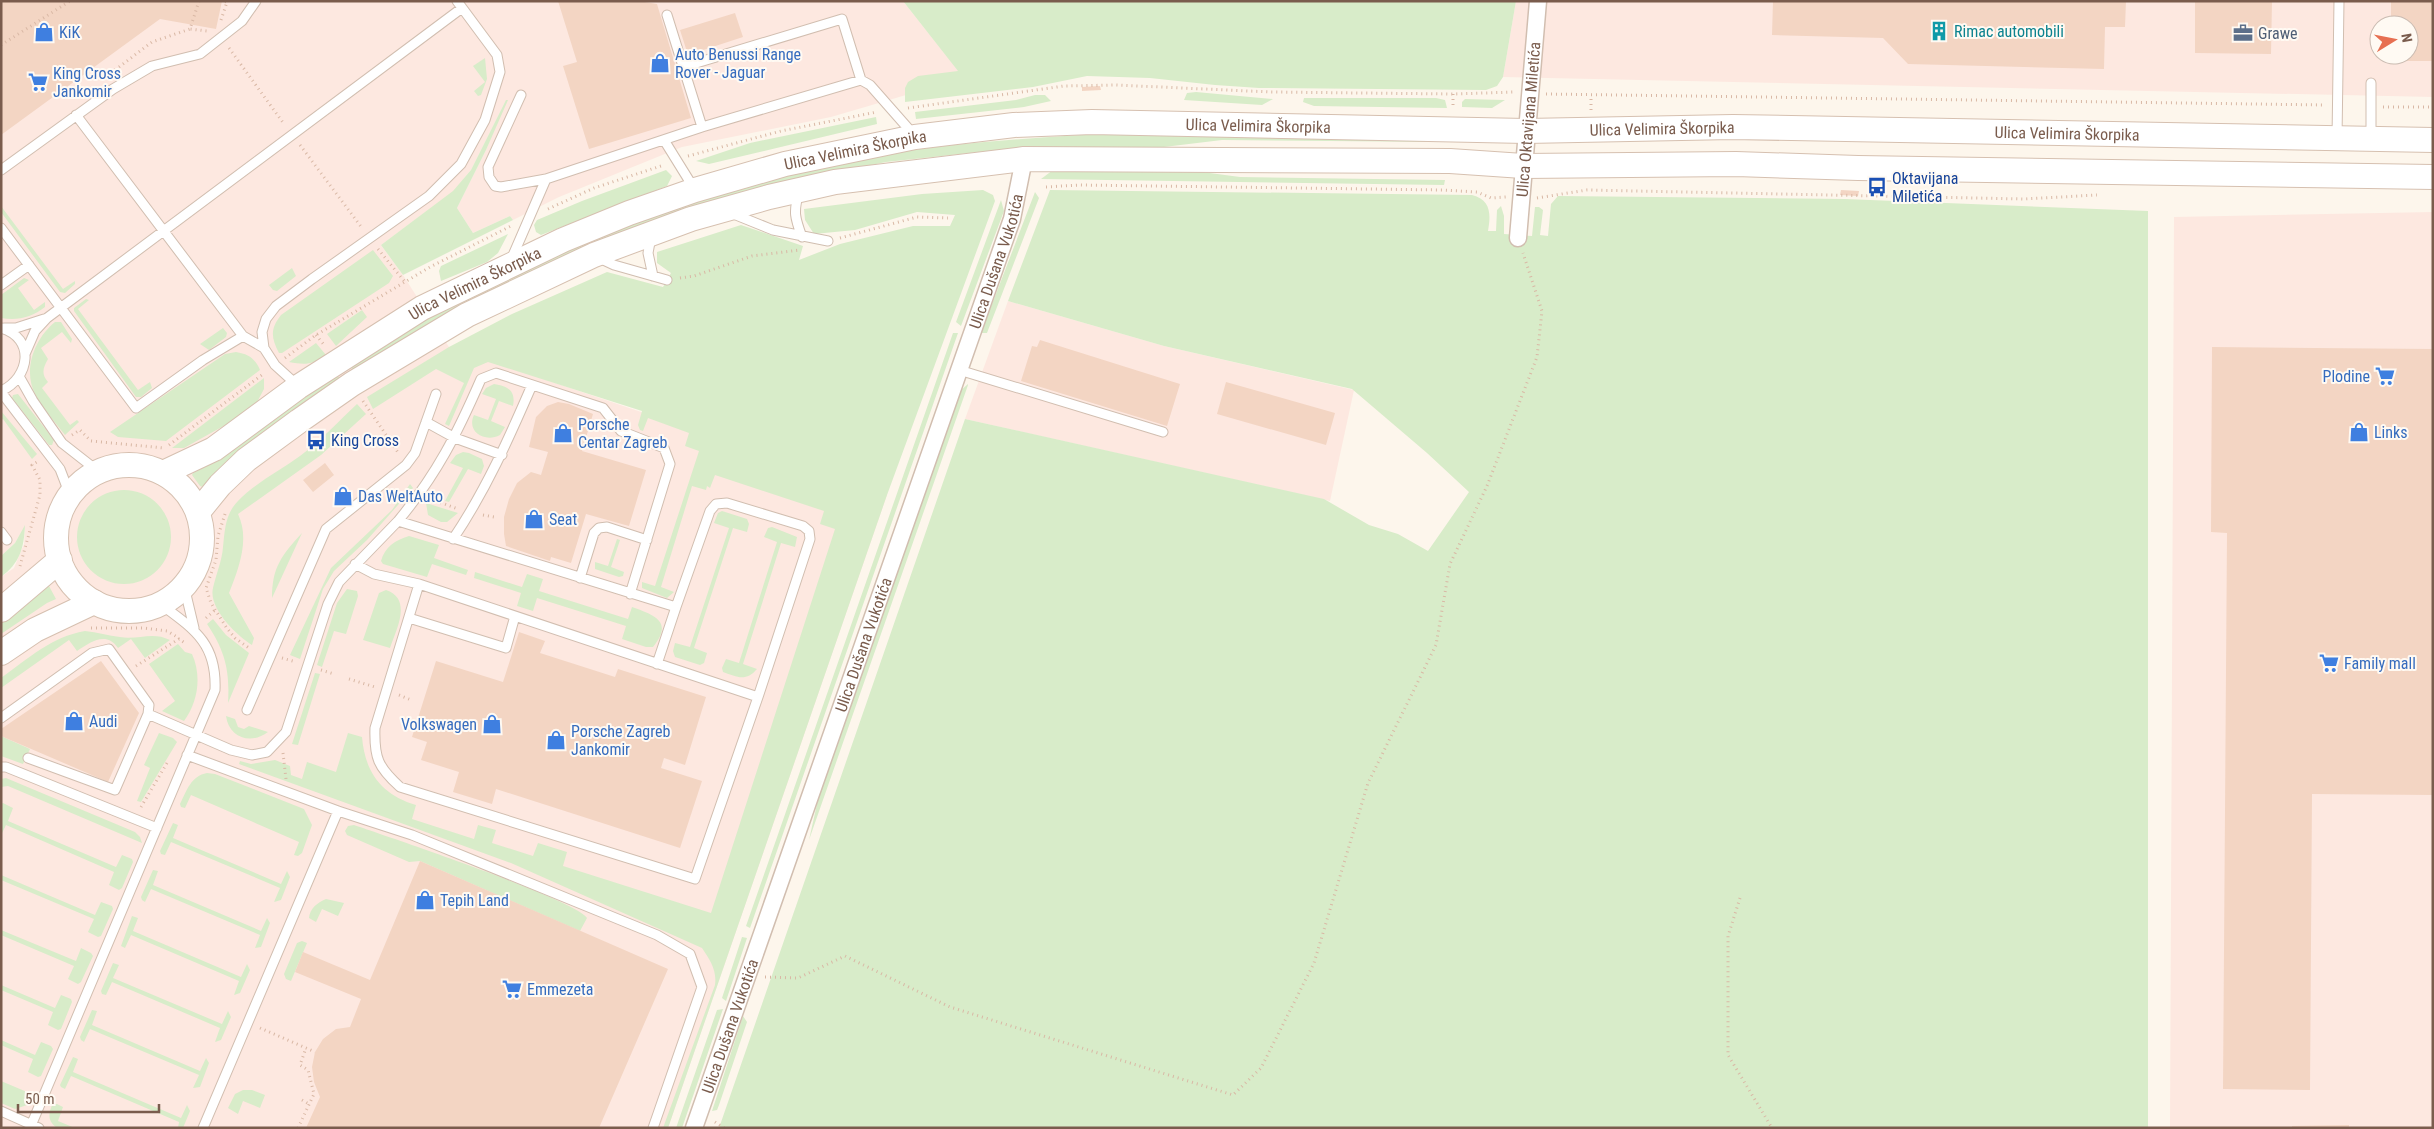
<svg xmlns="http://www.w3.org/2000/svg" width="2434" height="1129" viewBox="0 0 2434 1129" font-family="'Roboto Condensed',sans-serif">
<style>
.commercial{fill:#fde8e0;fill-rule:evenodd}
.green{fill:#d8ecc9}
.building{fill:#f3d5c3}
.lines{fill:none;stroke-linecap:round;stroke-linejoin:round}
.service-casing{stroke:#d1beb0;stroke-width:11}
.minor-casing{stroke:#d1beb0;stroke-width:19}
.secondary-casing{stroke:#d6c0b0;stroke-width:26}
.path{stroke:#d9b8a5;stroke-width:3;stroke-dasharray:1 4;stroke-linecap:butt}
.service{stroke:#fff;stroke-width:9}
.minor{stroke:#fff;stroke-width:16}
.secondary{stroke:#fff;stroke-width:24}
.labels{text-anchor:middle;stroke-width:4;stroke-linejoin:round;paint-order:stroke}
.culture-label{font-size:16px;fill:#0d838f;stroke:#fffaf3;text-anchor:start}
.shop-label{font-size:16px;fill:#366cbe;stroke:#fffaf3;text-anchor:start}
.service-label{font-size:16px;fill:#4e5e75;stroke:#fffaf3;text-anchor:start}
.street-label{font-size:16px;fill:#7a5c4d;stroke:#fffaf3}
.transit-label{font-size:16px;fill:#164399;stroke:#fffaf3;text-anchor:start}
</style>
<rect width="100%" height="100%" fill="#fdf6ec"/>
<path class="commercial" d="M1,1h902l61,77 -133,39 -149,30 -123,50 -46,23 -3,-4 -37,17 -16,-25 29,-58 20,-50 -35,70 -18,22 -72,53 22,30 46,72 438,148 -219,633h-667v-551l13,-9 10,-24 1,-18 -10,17 -14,13z
M1516,1h917v96l-930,-20zM2379,25h30v30h-30z
M2433,212v916h-263l4,-911z
M1008,301l156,45 190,44 -24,111 -365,-82z"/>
<path class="green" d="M903,1h613l-13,76 -6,9 -11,4 -227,-2 -44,-3 -65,-7 -63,-2 -54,11 -128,15v-14l3,-6 10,-6 40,-5z
M485,58l2,21 -6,16 -3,1 -4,-5 11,-9 -12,-16z
M1196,92l77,7 -11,6 -78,-5 3,-7z
M1035,95h10l6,6 -27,6 -108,12 -1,-7 101,-12z
M1304,98h132l9,2 2,8 -133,-2 -11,-4z
M1465,99l40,1 -13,8 -30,-1v-5z
M506,100h2l-22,50 -29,58 16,25 37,-17 3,4 -110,55 -22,-30 72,-54 18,-21z
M876,117l1,7 -168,40 -13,-3 54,-18z
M1120,133l326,5 -1,4 -223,-2 -58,7 -157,2 -121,13 -103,21 -430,188 -3,-6c30,-18 60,-39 91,-55 139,-73 287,-131 443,-156 78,-12 158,-17 236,-21z
M1057,167l130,3 53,7 205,3 -1,5 -403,-6z
M666,170l6,6 -5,10 -126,49 -5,-3 -2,-7 3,-5 45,-19z
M983,190l10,5 2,6 -108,294 -219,633h-5l52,-143c2,-15 -5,-25 -13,-37l-191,-85 -272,-99 1,-3 11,3 24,-4 15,6 1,9 11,4 5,-17 29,10 12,-39 14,4c3,36 20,58 54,68l-4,14 62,20 4,-14 18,5 -4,13 41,13 5,-13 29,9 -4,14 148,47 124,-384 -15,-5 4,-13 -109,-36 -5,13 -3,-2 -1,4 -14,-4 -31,101 13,5 -7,6 -25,-10v-6l13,4 44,-135 -14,-5 4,-13 -41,-15 -5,13 -3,-1 -2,-5 4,-14 -154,-49 -14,6 -25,58 -4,-2 19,-41 -28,-14 -63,40 -6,-12 82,-50 63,-33 95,-42 56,15 8,-14 -14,-10v-11l84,-27 62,21 -4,14 41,-16 73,-18h37l5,-11 -38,-3 -62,18 -41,4 -9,-14 -1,-11 118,-15z
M1050,190l422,5c19,5 19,19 16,36h8l1,-21 4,-4 3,10v18l28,2 3,-29h4l4,3 -3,25 8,1 3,-32 7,-8 287,3 303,12v917h-1429l246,-709 359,80 45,26 29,9 30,17 41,-59 -42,-39 -75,-64 -188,-43 -156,-45z
M1035,192l4,6 -52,135h-6z
M1001,200l3,11 -43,115 -5,-4z
M1,206l62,83 12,-8v3l-10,9 -5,-1 -59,-80z
M508,234l-10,19 -11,9 -46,19 -2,-10 2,-5z
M373,250l20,26 -4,7 -107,70h-3c-8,-15 -9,-24 2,-38z
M292,268l4,8 -19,15 -4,-1 -4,-5z
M24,278l5,2 -11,8 16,22 11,-8v5c-13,10 -27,14 -44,11v-23z
M86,299l3,1 -11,9 60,81 12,-8 2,6 -11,9h-5l-62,-86v-3z
M362,310l5,7 -31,29 -9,-12z
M55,322h6l11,17 -1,4 -9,-11 -21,16 7,11c-5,9 -7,15 0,23l-6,6 28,37 7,-5 2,2 -14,13c-10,-13 -21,-25 -29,-39 -14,-25 -2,-57 19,-74z
M223,328l4,5 -1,4 -17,13 -9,-6z
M953,333h5l-208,595 -4,-2z
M316,343l10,12c-14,10 -21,10 -37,7z
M236,352c12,2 19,6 24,18l-94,71 -48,-4 -8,-5 115,-78z
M336,375l4,3 -1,4 -136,105 -3,-1 -8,-11 1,-2 21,-11z
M264,378v11l-8,15 -9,9 -63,35h-12z
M494,384c14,2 22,7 19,22l-14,-5 -8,20 14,6 -5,8c-15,8 -34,-3 -26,-20l14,5 8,-21 -14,-5 4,-6z
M968,384v1l-159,455 10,-45 130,-380 10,-23z
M18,394l36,46 -2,5h-3l-37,-47 1,-3z
M357,404l9,10 -45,41 -83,59c12,25 1,54 -9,79l25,45 -2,7c-15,-9 -44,-37 -39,-57 3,-14 9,-27 10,-41 2,-17 2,-33 15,-46 18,-19 42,-30 62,-45 20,-15 38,-34 57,-52z
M1,411l36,43 -5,5 -29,-40 -2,1z
M463,452l6,1 13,6 2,7 -3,8 -13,-5 -19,33 -4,-1 18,-33 -13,-5 6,-8z
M410,484l3,4 -46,52 -33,31 -11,18 -23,70 -10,-4 41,-87 61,-58z
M77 537a47 47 0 1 1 94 0a47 47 0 1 1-94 0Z
M426,503l32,10 -11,9h-6l-13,-7z
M722,511l25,8 2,5 -2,8 -14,-4 -39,120 13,5 -3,10 -4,2 -25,-8 -2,-6 2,-8 15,4 39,-119 -15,-5 4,-10z
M25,525c-1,23 -5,38 -24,52v-21l14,-13z
M772,527l25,10 -2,10 -14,-4 -38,121 14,5c-11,13 -20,8 -34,3l-1,-4 4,-9 13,4 38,-121 -13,-5 4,-9z
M302,533l-30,65c0,-31 10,-43 30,-65z
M409,536l30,9 -5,13 34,12 -2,5 -34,-11 -5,13 -44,-13 -2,-3c4,-14 14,-21 28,-25z
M617,539l3,1 -9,27 13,5 -1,4 -4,1 -24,-8v-7l13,4z
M475,572l47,15 5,-13 16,5 -4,12 89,28 4,-12c22,8 42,14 21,40h-7l-24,-8 4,-13 -89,-28 -4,13 -16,-5 4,-13 -47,-15z
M45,586h4l7,13 -9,4 -46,31v-13z
M347,589l10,2 1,5 -12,38 -12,-3 -12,36 -5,-2 20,-62z
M386,590c27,9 10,40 4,58l-27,-8 16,-47z
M213,619l13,16 23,18 -21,50c2,-33 -3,-52 -21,-79z
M85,631c12,1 24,5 35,6 18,3 33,-6 50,3l-25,18 -14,-19 -13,9c-12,-17 -27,-6 -41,3l-8,-11 -68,48v-10c28,-20 50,-41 84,-47z
M178,644l7,8 7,2c10,22 6,48 -8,67l-22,-10 13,-10 -26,-37z
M315,673l5,1 -22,71 -6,-1z
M226,716l9,3 3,8 6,2 5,-3 19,6c-17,13 -39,6 -42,-16z
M159,733l14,5 4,4 -36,60 -4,-1 13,-33 -6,-3z
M1,736l29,13 -7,15 -22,-8z
M207,773l8,1 89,35 8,16 -10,28 -4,3 -4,-1 5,-13 -108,-47 -6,13 -4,-1 -1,-3c7,-14 11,-28 27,-31z
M6,778l129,54 5,5 2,6 -134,-57 -7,1v-8z
M3,803l10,5 -5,13 108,46 6,-12 10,4 1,3 -11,26 -3,2 -10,-5 5,-13 -108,-47 -5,10v-31z
M173,823l5,2 -5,13 108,46 6,-13 3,6 -9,23 -7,2 6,-14 -109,-46 -6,13 -4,-1 -1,-3z
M354,825c32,11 223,75 233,93l-7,13 -160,-70 -11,1 -62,-27 -2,-4 3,-5z
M153,870l5,1 -5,14 108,46 6,-13 3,5 -9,24 -6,1 5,-13 -109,-46 -6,13 -3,-2 -1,-3z
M1,875l94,40 6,-13 11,4 1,3 -12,27 -3,1 -10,-5 6,-13 -93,-39z
M326,899l18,4 -6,13 -16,-7 -6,13 -7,-4c1,-10 8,-15 17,-19z
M132,916l6,2 -5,13 108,46 6,-13 3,6 -10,23 -6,2 5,-14 -108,-46 -6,13 -4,-2z
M1,930l75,31 5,-13 10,5 2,3 -12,26 -3,2 -10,-5 6,-13 -73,-31z
M742,937l5,1 -21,63 -4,-3z
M302,941l5,2 -16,38 -5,-2 -2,-5 13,-31z
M113,963l6,2 -6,13 109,46 6,-13 3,6 -10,23 -6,2 5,-14 -108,-46 -6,13 -4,-1 -1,-3z
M1,985l54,23 6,-13 10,4 1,3 -11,27 -3,1 -10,-5 5,-13 -52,-22z
M723,1009l-41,119h-6l41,-118z
M92,1010l5,1 -5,14 108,46 6,-13 3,5 -9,24 -7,1 6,-13 -109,-46 -6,13 -3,-2 -1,-3z
M743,1016l4,6 -28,83 -2,5 -5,1z
M1,1040l34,15 6,-13 10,4 2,3 -12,27 -3,1 -10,-5 5,-13 -32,-14z
M73,1057l5,2 -5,13 108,46 6,-13 3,6 -7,17h-5l1,-6 -108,-46 -6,13 -4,-2 -1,-2z
M1,1081l26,11 4,6 -1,6 -15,5 -14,-6z
M243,1090h9l13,5 -5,13 -17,-7 -5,13 -10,-6 7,-14z
M57,1104l6,3 -5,14 17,7h-18c-9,-7 -9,-13 -5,-23z"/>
<path class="building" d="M1,1h221l-6,28 -56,-10 -159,116z
M558,1h81l18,3 34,114 -102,31 -26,-83 14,-4z
M1773,1h353l-1,26h-20l-1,42 -196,-5 -25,-26 -111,-3z
M2195,1h77l-1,53 -76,-1z
M2391,1h42v60h-42v-6h18v-30h-18z
M735,13l8,24 -55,18 -8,-25z
M1100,86l1,4 -19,1v-4z
M1841,190l18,1 -1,5 -18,-1z
M1040,340l140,44 -13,42 -146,-45 11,-35 5,1z
M2212,347l221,2v446l-121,-1 -2,296 -87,-1 4,-556 -16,-1z
M1226,382l109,31 -9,32 -109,-31z
M558,402l11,2 24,10 -11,37 64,19 -17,56 -43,-12 -15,49 -20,-6 -1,4 -44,-15 -2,-12v-17l5,-18 8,-16 14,-11 10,3 7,-23 -19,-5 7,-30 11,-11z
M325,463l9,12 -21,17 -10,-12z
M519,632l26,9 -5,12 75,24 3,-8 88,28 -21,68 -21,-7 -3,10 41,13 -22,67 -184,-59 -4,15 -39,-12 6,-20 -38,-12 6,-18 -15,-5 24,-76 67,21z
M101,661l38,52 -31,69 -107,-46v-7z
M420,861l248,108 -69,159h-293l14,-31 -6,-15 -2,-15 3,-15 8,-13 13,-10 14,-2 11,-28 -66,-27 8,-20 67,28z
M2349,1125v3h-57v-2z"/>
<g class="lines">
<defs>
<path id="service" d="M667,15l35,112
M683,67l159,-48 19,61
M2371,83v55
M521,95l-33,72 1,10 6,9 6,1 45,-8
M76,115l167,221 21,12
M2337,138l2,-137
M664,140l31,50
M1,170l112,-81 39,-23 48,-12 42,-33 14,-20
M799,192c-6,20 -4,26 3,45
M731,213l42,17 55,11
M1,228l135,180 67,-48 40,-24
M651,237l-3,16 5,23
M599,258l15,7 53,15
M511,260l35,-81 156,-52 159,-47 9,5 44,50
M1,285l28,-20
M1,328c35,10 29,50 0,63
M4,328h12l28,-9
M25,354l10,-23 12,-13 415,-310
M959,370l204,62
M20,378l13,23 29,42 37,29
M297,385l-22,-20 -11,-17 -2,-16 4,-13 10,-13 36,-27 117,-83 32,-32 24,-44 15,-48 -3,-17 -40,-54
M1,392l59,77 10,26
M426,422l29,16 47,17
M398,521c39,-47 59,-87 83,-142l15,-6 107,35 18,23 43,17 6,16 -40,130
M1,532l6,8
M453,539c33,-49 56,-101 79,-154
M355,564l19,10 45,10
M580,578l14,-45 5,-5 8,-1 40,13
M419,584l339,113 -63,182 -295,-92c-22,-20 -26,-29 -25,-59z
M184,586l10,42
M409,618l97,30 9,-32
M657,664l19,-57
M247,710l79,-181 80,-64 9,-12 21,-59
M148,714l83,36 21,5 15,-3 19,-20 42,-128 11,-22 59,-61 278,86 34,-96 6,-7 11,-1 76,23 6,5 1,8 -52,158
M1,718l91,-65 17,-4 40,56 -1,9 -33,76 -87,-32
M187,755l151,56 74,24 245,100 33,19 12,33 -49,141
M1,767h5l151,61
M1,1111l38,17
M30,1128l185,-438c2,-47 -21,-61 -56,-87
M203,1128l135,-317"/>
<g id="minor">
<path id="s1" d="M1518,238l20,-237"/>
<path id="s2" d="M694,1128l318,-909 12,-60"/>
</g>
<g id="secondary">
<circle cx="129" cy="538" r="73"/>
<path id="s3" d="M163,473l51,-24 84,-62 124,-79 141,-68 66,-27 66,-23 90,-26 130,-27 99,-12 78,-3 434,9 207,-4 700,13"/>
<path d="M198,512l22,-27 26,-25 53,-39 53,-37 115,-69 127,-60 97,-36 78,-22 66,-15 189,-23 426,2 73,5 213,-2 122,4 575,9"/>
<path d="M1,610l59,-50"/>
<path d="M1,653l34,-23 59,-28"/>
</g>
</defs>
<use href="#service" class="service-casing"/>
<use href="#minor" class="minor-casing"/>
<use href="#secondary" class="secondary-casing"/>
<path class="path" d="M199,1l-9,28 17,2
M221,20l6,-18 -4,-1
M1,45l69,-44
M229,48l55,76
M115,70l37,-28 38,-13
M1453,94v15
M1546,94l779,11
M2383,107h50
M908,108l156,-22 52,-1 155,7 182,2 62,-2
M1591,110v-14
M300,145l62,83
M688,156l93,-25 96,-19
M1046,187l34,-2 362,5 35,2 14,6 15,-1
M1537,198l50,-8 437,9 73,-4
M548,209l46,-21 70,-23
M840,238l77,-21 31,1
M378,249l27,33
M680,278l14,-2 58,-20 48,-6
M316,335l9,11
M285,358l31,-23 114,-68 81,-41
M363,401l36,53
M72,435l8,-5 11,11 73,7
M169,445l94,-71
M431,499l27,10
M225,514l-7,22 -2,24 -10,28 5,15 15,24 9,11 14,10
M483,515l11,2
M20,566l20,-71v-15l-8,-15 5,-3
M206,618l9,-8
M91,628h53l23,3 12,7
M282,658l14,4
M136,666l43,-27 6,4
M321,670l13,4
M349,679l26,8
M399,695l12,5
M283,753l3,26
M141,807l26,-44
M1740,898l-12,38v119l44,73
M765,977l33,1 47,-22 105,51 283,88 28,-27 53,-105 54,-180 68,-138 14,-81 37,-78 50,-129 5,-46 -19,-58
M260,1028l55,24
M302,1100l7,4
M715,1122l9,6
M298,1128l16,-34 -6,-24 -8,-5 6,-17"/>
<use href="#service" class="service"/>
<use href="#minor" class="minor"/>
<use href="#secondary" class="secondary"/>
</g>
<defs>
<symbol id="building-bare" viewBox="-9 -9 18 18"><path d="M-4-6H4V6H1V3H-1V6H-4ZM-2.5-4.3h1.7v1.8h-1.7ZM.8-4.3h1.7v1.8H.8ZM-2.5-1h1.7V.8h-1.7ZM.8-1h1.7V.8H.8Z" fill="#0f9aa8" stroke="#fffaf3" stroke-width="2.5" paint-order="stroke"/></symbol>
<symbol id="shop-bare" viewBox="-9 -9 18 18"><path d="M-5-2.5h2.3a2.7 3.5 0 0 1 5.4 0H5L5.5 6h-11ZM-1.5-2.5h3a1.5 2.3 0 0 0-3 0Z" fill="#3f7fe0" stroke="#fffaf3" stroke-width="2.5" paint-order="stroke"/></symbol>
<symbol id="office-bare" viewBox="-9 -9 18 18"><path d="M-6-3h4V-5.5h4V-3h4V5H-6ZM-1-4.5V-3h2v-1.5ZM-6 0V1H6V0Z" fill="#5c6f8a" stroke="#fffaf3" stroke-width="2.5" paint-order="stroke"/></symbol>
<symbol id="supermarket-bare" viewBox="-9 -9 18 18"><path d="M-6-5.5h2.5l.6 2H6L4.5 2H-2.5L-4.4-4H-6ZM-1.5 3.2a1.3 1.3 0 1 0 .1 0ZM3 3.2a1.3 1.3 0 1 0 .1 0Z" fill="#3f7fe0" stroke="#fffaf3" stroke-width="2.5" paint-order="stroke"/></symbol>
<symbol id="bus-bare" viewBox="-9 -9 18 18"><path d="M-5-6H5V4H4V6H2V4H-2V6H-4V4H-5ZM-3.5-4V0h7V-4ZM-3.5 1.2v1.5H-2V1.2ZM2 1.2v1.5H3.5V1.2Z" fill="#1a4fb4" stroke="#fffaf3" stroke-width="2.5" paint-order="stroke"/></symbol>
</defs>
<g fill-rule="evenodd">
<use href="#building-bare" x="1925" y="17" width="28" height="28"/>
<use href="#shop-bare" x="30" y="18" width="28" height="28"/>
<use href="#office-bare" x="2229" y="19" width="28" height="28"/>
<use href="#shop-bare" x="646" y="49" width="28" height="28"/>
<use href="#supermarket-bare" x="24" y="68" width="28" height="28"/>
<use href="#bus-bare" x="1863" y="173" width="28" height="28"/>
<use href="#supermarket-bare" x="2371" y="362" width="28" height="28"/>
<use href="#shop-bare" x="2345" y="418" width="28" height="28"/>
<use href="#shop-bare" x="549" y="419" width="28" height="28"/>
<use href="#bus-bare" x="302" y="426" width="28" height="28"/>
<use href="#shop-bare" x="329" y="482" width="28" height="28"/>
<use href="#shop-bare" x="520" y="505" width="28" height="28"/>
<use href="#supermarket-bare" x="2315" y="649" width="28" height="28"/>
<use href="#shop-bare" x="60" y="707" width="28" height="28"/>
<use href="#shop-bare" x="478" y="710" width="28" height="28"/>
<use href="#shop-bare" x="542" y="726" width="28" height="28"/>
<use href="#shop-bare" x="411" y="886" width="28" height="28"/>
<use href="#supermarket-bare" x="498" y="975" width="28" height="28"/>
</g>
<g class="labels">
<g class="culture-label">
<text x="1954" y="37">Rimac automobili</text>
</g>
<g class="shop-label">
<text x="59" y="38">KiK</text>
<text x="675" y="60">Auto Benussi Range<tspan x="675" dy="18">Rover - Jaguar</tspan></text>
<text x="53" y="79">King Cross<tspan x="53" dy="18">Jankomir</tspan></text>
<text x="2370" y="382" text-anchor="end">Plodine</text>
<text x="578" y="430">Porsche<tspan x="578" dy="18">Centar Zagreb</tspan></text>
<text x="2374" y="438">Links</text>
<text x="358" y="502">Das WeltAuto</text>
<text x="549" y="525">Seat</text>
<text x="2344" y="669">Family mall</text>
<text x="89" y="727">Audi</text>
<text x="477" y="730" text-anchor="end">Volkswagen</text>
<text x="571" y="737">Porsche Zagreb<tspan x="571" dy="18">Jankomir</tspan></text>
<text x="440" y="906">Tepih Land</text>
<text x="527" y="995">Emmezeta</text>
</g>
<g class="service-label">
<text x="2258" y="39">Grawe</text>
</g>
<g class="street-label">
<text dy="6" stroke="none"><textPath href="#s1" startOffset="119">Ulica Oktavijana Miletića</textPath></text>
<text dy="6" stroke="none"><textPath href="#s3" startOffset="1176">Ulica Velimira Škorpika</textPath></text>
<text dy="6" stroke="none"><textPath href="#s3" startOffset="1580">Ulica Velimira Škorpika</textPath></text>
<text dy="6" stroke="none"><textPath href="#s3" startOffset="1985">Ulica Velimira Škorpika</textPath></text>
<text dy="6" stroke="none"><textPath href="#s3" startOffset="771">Ulica Velimira Škorpika</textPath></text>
<text dy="6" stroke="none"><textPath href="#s2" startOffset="918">Ulica Dušana Vukotića</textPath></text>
<text dy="6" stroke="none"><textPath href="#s3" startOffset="366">Ulica Velimira Škorpika</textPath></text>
<text dy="6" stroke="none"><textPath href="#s2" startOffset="512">Ulica Dušana Vukotića</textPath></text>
<text dy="6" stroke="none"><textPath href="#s2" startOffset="108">Ulica Dušana Vukotića</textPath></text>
</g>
<g class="transit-label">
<text x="1892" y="184">Oktavijana<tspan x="1892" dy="18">Miletića</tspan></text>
<text x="331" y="446">King Cross</text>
</g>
</g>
<rect width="2434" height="1129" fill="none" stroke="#7a5c4d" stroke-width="5"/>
<g transform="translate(2394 40) rotate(80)"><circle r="24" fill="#fffaf3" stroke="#cabbb1"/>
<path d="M0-4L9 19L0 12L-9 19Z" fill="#e76f51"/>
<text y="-8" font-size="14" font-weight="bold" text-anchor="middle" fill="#7a5c4d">N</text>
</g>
<path d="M18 1104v8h141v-8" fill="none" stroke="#7a5c4d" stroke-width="2.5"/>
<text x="25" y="1104" font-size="15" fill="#7a5c4d" stroke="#fffaf3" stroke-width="4" paint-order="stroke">50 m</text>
</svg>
